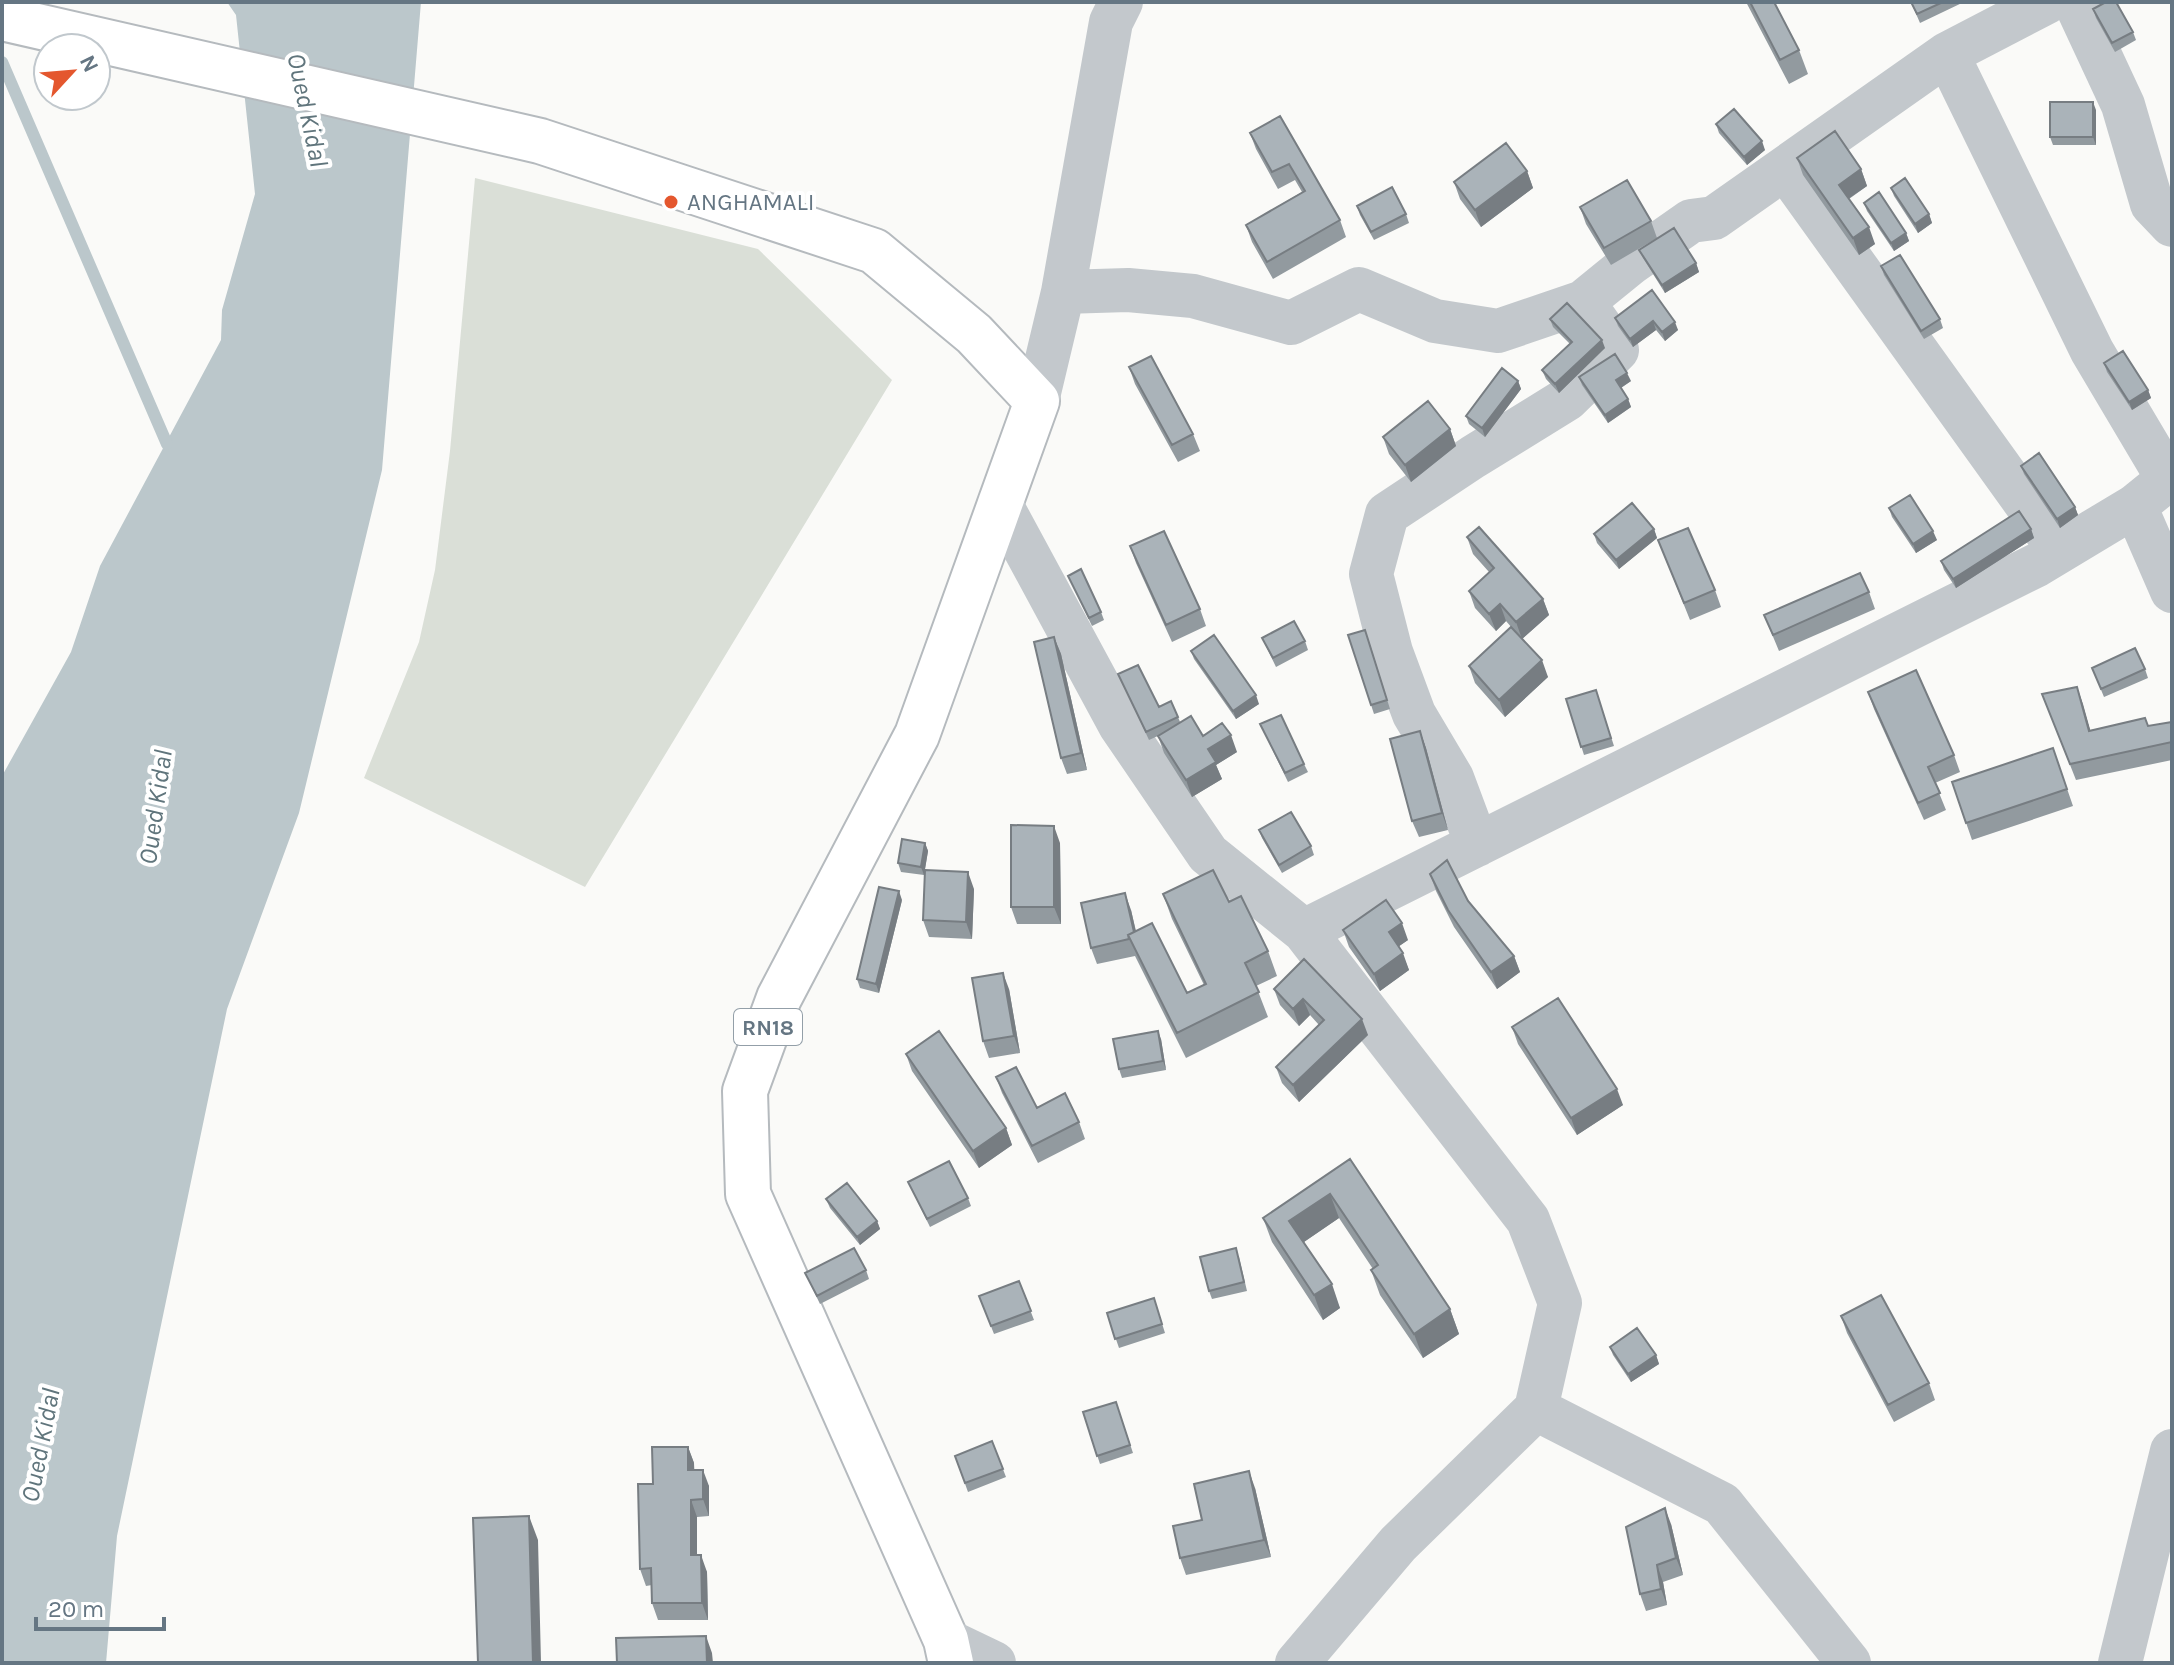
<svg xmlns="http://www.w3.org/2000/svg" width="2174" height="1665" viewBox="0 0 2174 1665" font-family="Karla,sans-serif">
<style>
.green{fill:#dadfd7}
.water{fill:#bbc7cb}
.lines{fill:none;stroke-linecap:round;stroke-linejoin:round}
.stream{stroke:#bbc7cb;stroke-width:12}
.major-casing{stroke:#b5babe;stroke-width:48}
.minor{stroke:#c3c8cc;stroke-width:44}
.major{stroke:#fff;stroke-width:44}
.wall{fill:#929a9f}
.shaded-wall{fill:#777d82}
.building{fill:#aab3b9;stroke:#777d82;stroke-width:2}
.poi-dot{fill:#e4572e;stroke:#fff;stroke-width:3}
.labels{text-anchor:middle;stroke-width:8;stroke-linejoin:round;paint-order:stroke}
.shield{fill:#fff;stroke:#939fa8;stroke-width:2}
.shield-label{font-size:22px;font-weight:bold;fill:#657683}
.poi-label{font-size:24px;fill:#657683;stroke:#fff;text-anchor:start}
.water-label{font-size:26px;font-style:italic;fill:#60757c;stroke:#fff}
</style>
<rect width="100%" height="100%" fill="#fafaf8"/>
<path class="green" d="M475,178l283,71 134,131 -307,507 -221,-109 55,-136 16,-72 15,-119z"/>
<path class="water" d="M227,2h194l-39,468 -83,343 -72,196 -110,527 -11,127h-104v-887l69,-124 29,-86 121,-226 1,-30 33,-116 -19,-179z"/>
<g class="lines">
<path class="stream" d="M2,62l165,382"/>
<defs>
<path id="major" d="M2,18l538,123 334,110 100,83 63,67 -120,334 -138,263 -34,93 3,103 198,446 5,23"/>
</defs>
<use href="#major" class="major-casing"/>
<path class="minor" d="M2075,2l48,103 29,99 20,21
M1947,54l145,297 76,128
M1785,168l275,383
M1063,292l65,-2 65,6 98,27 68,-34 76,32 63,10 85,-29
M1037,401l26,-109 48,-270 10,-20
M1000,503l120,222 88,129 96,77 733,-366 98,-59 37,-30
M2135,506l37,85
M1477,845l-25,-67 -38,-64 -23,-62 -20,-78 16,-60 86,-57 94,-58 50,-49 -34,-48 48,-39 60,-42 23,-3 233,-164 100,-52
M1536,1409l186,95 127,159
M946,1640l48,23
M1297,1663l101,-119 138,-135 24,-106 -32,-83 -224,-289
M2120,1663l52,-212"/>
<use href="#major" class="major"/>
</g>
<path class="wall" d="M1746,2h28l25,48 9,24 -19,10z
M1911,2h53l-44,21z
M2093,9l40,23 3,8 -21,12 -19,-34z
M2096,110v35h-43l-3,-8z
M1280,116l60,104 6,17 -73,42 -21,-37 -6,-17 56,-33 -7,-12 -17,9 -22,-40 -6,-16z
M1716,124l49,26 -18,15 -28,-32z
M1797,158l64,11 6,17 -18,13 26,45 -16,11 -56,-80z
M1527,171l6,17 -52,39 -21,-28 -6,-17z
M1891,188l38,26 3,9 -14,10 -24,-37z
M1864,203l42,30 3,8 -15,10 -27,-40z
M1357,206l49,8 3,9 -35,17 -14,-25z
M1580,207l71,14 6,17 -46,27 -25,-41z
M1639,250l57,13 3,9 -34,21 -22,-35z
M1881,266l59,53 3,9 -19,11 -40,-64z
M1652,290l26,40 -13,11 -9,-11 -23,17 -15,-21 -3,-8z
M1550,319l55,29 -46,45 -13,-14 -4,-9 28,-26 -17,-17z
M2104,363l44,27 3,8 -19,12 -25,-38z
M1129,367l64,67 7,17 -22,11 -43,-78z
M1579,377l52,4 -10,7 7,11 3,8 -23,16 -26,-38z
M1518,381l3,8 -36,48 -16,-13 -3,-8z
M1450,429l6,17 -45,36 -22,-28 -6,-17z
M2021,466l54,41 3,8 -18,13 -36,-54z
M1889,508l48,32 -21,13 -24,-36z
M1654,529l3,9 -38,31 -22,-26 -3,-9z
M2031,529l3,9 -78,50 -12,-18 -3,-9z
M1467,537l76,62 6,16 -27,24 26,38 -43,40 -30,-34 -6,-17 49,-31 -12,-14 -10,10 -21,-23 -6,-17 20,-19 -16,-18z
M1658,540l57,50 6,17 -31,13z
M1130,546l70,63 6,17 -34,16 -36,-79z
M1068,576l33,36 3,8 -12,6z
M1869,592l6,17 -96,42 -15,-36z
M1348,635l20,3 22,71 -16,5z
M1054,637l7,17 26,116 -20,4 -6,-16z
M1262,638l43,3 3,9 -32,17z
M1191,651l68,53 -23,15 -42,-60z
M2092,668l53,1 3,9 -44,19z
M1118,674l41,33 19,10 2,5 23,14 34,16 -21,13 6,14 -30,18 -28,-44 -6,-17 2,-1 -11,5z
M2077,687l13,43 58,-4 24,-4v38l-96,20 -34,-86z
M1596,690l18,56 -30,9 -18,-56z
M1868,692l86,63 6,17 -25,11 11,27 -22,10 -50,-111z
M1260,724l44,40 4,8 -20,10z
M1420,731l6,17 22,82 -29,7 -7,-16z
M2053,748l20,58 -101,34 -20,-58z
M1259,830l52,16 3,9 -32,18 -20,-35z
M925,843l3,8 -4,24 -23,-3 -3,-9z
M1060,843l1,81h-44l-6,-17z
M1430,874l38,27 46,55 6,16 -23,17 -43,-62 -18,-36z
M974,889l-2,50 -43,-2 -6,-17z
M1163,894l66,8 39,49 9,25 -21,10 12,31 -82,41 -51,-102 -38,8 -6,-16 40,-38 5,21 51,62 17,-8 -32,-66z
M902,900l-23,93 -19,-5 -3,-9z
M1343,930l65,10 -9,6 10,24 -29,21 -31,-44z
M1304,959l64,76 -69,67 -17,-19 -6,-16 43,-42 -9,-10 -11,11 -19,-21 -6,-16z
M1009,989l11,64 -31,5 -6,-17z
M1512,1027l111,78 -46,30 -59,-91z
M1161,1039l5,31 -44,8 -3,-9z
M906,1054l100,74 6,17 -33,23 -67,-97z
M996,1077l41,31 42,14 6,17 -47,24 -36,-70z
M1350,1159l100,150 9,25 -36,24 -43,-63 -9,-25 2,-1 -34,-51 -35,24 36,66 -17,12 -51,-78 -9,-24z
M908,1182l60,16 3,8 -41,21z
M826,1199l51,22 3,8 -20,16 -30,-37z
M1239,1257l8,34 -35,8 -3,-8z
M866,1270l3,9 -49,25 -15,-31z
M1019,1281l15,39 -40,14 -15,-38z
M1154,1298l11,35 -46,15 -12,-35z
M1841,1316l88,67 6,17 -41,22 -47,-89z
M1610,1347l46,8 3,9 -28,18 -18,-27z
M1116,1402l17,51 -33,11 -17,-52z
M992,1441l14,36 -38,15 -13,-36z
M688,1447l6,16v7l15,16v30l-12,1v38l10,17 1,48h-50l-6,-17v-18l-6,1 -6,-17 13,-85z
M1255,1488l16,69 -85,18 -6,-17 22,-38z
M1671,1524l12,51 -20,7 4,23 -21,6 -6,-17z"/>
<path class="shaded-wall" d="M2093,102l3,8v35l-3,-8z
M1762,141l3,9 -18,15 -3,-8z
M1861,169l6,17 -22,15 -6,-16z
M1527,171l6,17 -52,39 -6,-17z
M1929,214l3,9 -14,10 -3,-9z
M1869,227l6,17 -16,11 -6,-17z
M1906,233l3,8 -15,10 -3,-8z
M1696,263l3,9 -34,21 -3,-8z
M1653,321l3,9 -23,17 -3,-8z
M1675,322l3,8 -13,11 -3,-9z
M1602,340l3,8 -46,45 -4,-9z
M1627,373l4,8 -12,8 -3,-9z
M1518,381l3,8 -36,48 -3,-9z
M2148,390l3,8 -19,12 -3,-8z
M1628,399l3,8 -23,16 -3,-8z
M1450,429l6,17 -45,36 -6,-17z
M2075,507l3,8 -18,13 -3,-9z
M1654,529l3,9 -38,31 -3,-9z
M2031,529l3,9 -78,50 -3,-9z
M1933,531l4,9 -21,13 -3,-9z
M1543,599l6,16 -27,24 -6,-17z
M1500,604l6,17 -10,10 -7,-17z
M1054,637l7,17 26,116 -6,-17z
M1542,660l6,17 -43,40 -6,-17z
M2077,687l6,17 12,43 -6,-16z
M1256,695l3,9 -23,15 -3,-8z
M1420,731l6,17 22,82 -6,-17z
M1231,735l6,17 -21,13 6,14 -30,18 -6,-17 22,-31z
M1054,826l6,17 1,81 -7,-17z
M925,843l3,8 -4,24 -3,-8z
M968,872l6,17 -2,50 -6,-17z
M899,891l3,9 -23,93 -3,-9z
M1125,893l6,17 10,45 -6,-17z
M1402,923l6,17 -13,9 -6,-17z
M1403,953l6,17 -29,21 -6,-17z
M1514,956l6,16 -23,17 -6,-17z
M1003,973l6,16 11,64 -6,-17z
M1303,999l7,16 -11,11 -6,-17z
M1362,1019l6,16 -69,67 -6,-17z
M1158,1031l3,8 5,31 -3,-9z
M1617,1089l6,16 -46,30 -6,-17z
M1006,1128l6,17 -33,23 -6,-17z
M1330,1194l9,24 -41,28 -9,-25z
M877,1221l3,8 -20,16 -3,-8z
M1332,1284l8,24 -17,12 -9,-25z
M1450,1309l9,25 -36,24 -9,-24z
M1656,1355l3,9 -28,18 -3,-8z
M688,1447l6,16 1,23 -7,-16z
M703,1470l6,16v30l-6,-17z
M1249,1471l6,17 16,69 -7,-17z
M691,1500l6,17v55l-6,-17z
M1665,1508l6,16 12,51 -7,-17z
M529,1516l9,24 3,123h-8z
M701,1555l6,17 1,48 -6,-17z
M1657,1565l6,17 4,23 -6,-16z
M706,1636l6,17 1,10h-6z"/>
<path class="building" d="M1750,2h24l25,48 -19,10z
M1911,2h32l-26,12z
M2106,2h10l17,30 -21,11 -19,-34z
M2050,102h43v35h-43z
M1734,109l28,32 -18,16 -28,-33z
M1280,116l60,104 -73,42 -21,-37 59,-34 -16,-27 -17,8 -22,-39z
M1835,131l26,38 -22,16 30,42 -16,11 -56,-80z
M1506,143l21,28 -52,39 -21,-28z
M1905,178l24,36 -14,10 -24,-36z
M1627,180l24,41 -47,27 -24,-41z
M1392,187l14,27 -35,18 -14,-26z
M1879,192l27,41 -15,10 -27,-40z
M1674,228l22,35 -34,22 -23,-35z
M1900,255l40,64 -19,12 -40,-65z
M1652,290l23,32 -13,10 -9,-11 -23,18 -15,-21z
M1567,303l35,37 -47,44 -13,-14 30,-28 -22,-23z
M2123,351l25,39 -19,12 -25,-39z
M1615,354l12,19 -11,7 12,19 -23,16 -26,-38z
M1151,356l42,78 -21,11 -43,-78z
M1502,368l16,13 -36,47 -16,-12z
M1428,401l22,28 -45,36 -22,-28z
M2039,453l36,54 -18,12 -36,-53z
M1910,495l23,36 -20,13 -24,-36z
M1632,503l22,26 -38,31 -22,-26z
M2019,511l12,18 -78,50 -12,-18z
M1479,527l64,72 -27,23 -16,-18 -11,10 -20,-23 25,-23 -27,-31z
M1688,528l27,62 -31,13 -26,-63z
M1164,531l36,78 -34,16 -36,-79z
M1081,569l20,43 -12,6 -21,-42z
M1860,573l9,19 -96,43 -9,-20z
M1294,621l11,20 -32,17 -11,-20z
M1511,627l31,33 -43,40 -30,-34z
M1365,630l22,70 -16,5 -23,-70z
M1214,635l42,60 -23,16 -42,-60z
M1054,637l27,116 -20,5 -27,-116z
M2135,648l10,21 -44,20 -9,-21z
M1138,665l21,42 12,-6 7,16 -32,15 -28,-58z
M1916,670l38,85 -26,12 12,26 -22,10 -50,-111z
M2077,687l12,44 56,-13 3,8 24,-4v20l-102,22 -28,-70z
M1596,690l15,48 -30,9 -15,-48z
M1281,715l23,49 -19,9 -25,-49z
M1191,716l12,20 19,-13 9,12 -23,14 8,13 -30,18 -28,-44z
M1420,731l22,82 -30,8 -22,-82z
M2053,748l14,41 -101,34 -14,-41z
M1291,812l20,34 -32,19 -20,-35z
M1011,825l43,1v81h-43z
M902,839l23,4 -4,24 -23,-4z
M1447,860l21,41 46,55 -23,16 -43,-62 -18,-36z
M925,870l43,2 -2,50 -43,-2z
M1213,870l16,32 12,-6 27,55 -23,12 14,29 -82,41 -49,-98 24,-12 35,70 19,-9 -43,-90z
M879,887l20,4 -23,93 -19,-5z
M1125,893l9,39 -6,3 1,4 -38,9 -10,-45z
M1386,900l16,23 -13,9 14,21 -29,21 -31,-44z
M1304,959l58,60 -69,66 -17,-18 48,-47 -21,-21 -10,10 -19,-20z
M1003,973l11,63 -31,5 -11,-63z
M1558,998l59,91 -46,29 -59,-91z
M939,1031l67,97 -33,23 -67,-97z
M1158,1031l5,30 -44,8 -6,-30z
M1016,1067l21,41 28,-15 14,29 -47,24 -36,-69z
M1350,1159l100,150 -36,25 -43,-64 7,-5 -48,-71 -41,27 43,63 -18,11 -51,-77z
M949,1161l19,37 -41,21 -19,-37z
M847,1183l30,38 -20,16 -31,-38z
M854,1248l12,22 -49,26 -12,-23z
M1236,1248l8,34 -35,9 -9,-34z
M1019,1281l12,30 -40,15 -12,-30z
M1881,1295l48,88 -41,22 -47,-89z
M1154,1298l8,26 -47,15 -8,-26z
M1637,1328l19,27 -28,19 -18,-27z
M1116,1402l14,43 -33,11 -14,-44z
M992,1441l11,28 -38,14 -10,-27z
M652,1447h36v23h15v29l-12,1v55h10l1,48h-50l-1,-35 -11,1 -2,-85h15z
M1249,1471l15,69 -84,18 -7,-32 29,-6 -8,-36z
M1665,1508l11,50 -19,7 4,24 -21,5 -14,-67z
M529,1516l4,147h-55l-5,-145z
M706,1636l1,27h-90l-1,-25z"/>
<circle class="poi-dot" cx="671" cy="202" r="8"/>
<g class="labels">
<rect class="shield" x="734" y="1009" width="68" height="36" rx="6"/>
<g class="shield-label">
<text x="768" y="1035">RN18</text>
</g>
<g class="poi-label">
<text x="687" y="210">ANGHAMALI</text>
</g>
<g class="water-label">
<text transform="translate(308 110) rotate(78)" y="9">Oued Kidal</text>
<text transform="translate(155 807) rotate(-82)" y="9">Oued Kidal</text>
<text transform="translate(40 1445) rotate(-79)" y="9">Oued Kidal</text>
</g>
</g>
<rect width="2174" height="1665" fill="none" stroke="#657683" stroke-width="8"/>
<g transform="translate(72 72) rotate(64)"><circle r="38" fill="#ffffff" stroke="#c1c8cd" stroke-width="2"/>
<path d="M0-6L14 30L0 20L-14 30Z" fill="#e4572e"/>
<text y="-12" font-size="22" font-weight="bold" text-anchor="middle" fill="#657683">N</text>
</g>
<path d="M36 1617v12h128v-12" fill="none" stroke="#657683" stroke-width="4"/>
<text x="48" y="1617" font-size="24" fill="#657683" stroke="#ffffff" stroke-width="6" paint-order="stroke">20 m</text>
</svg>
